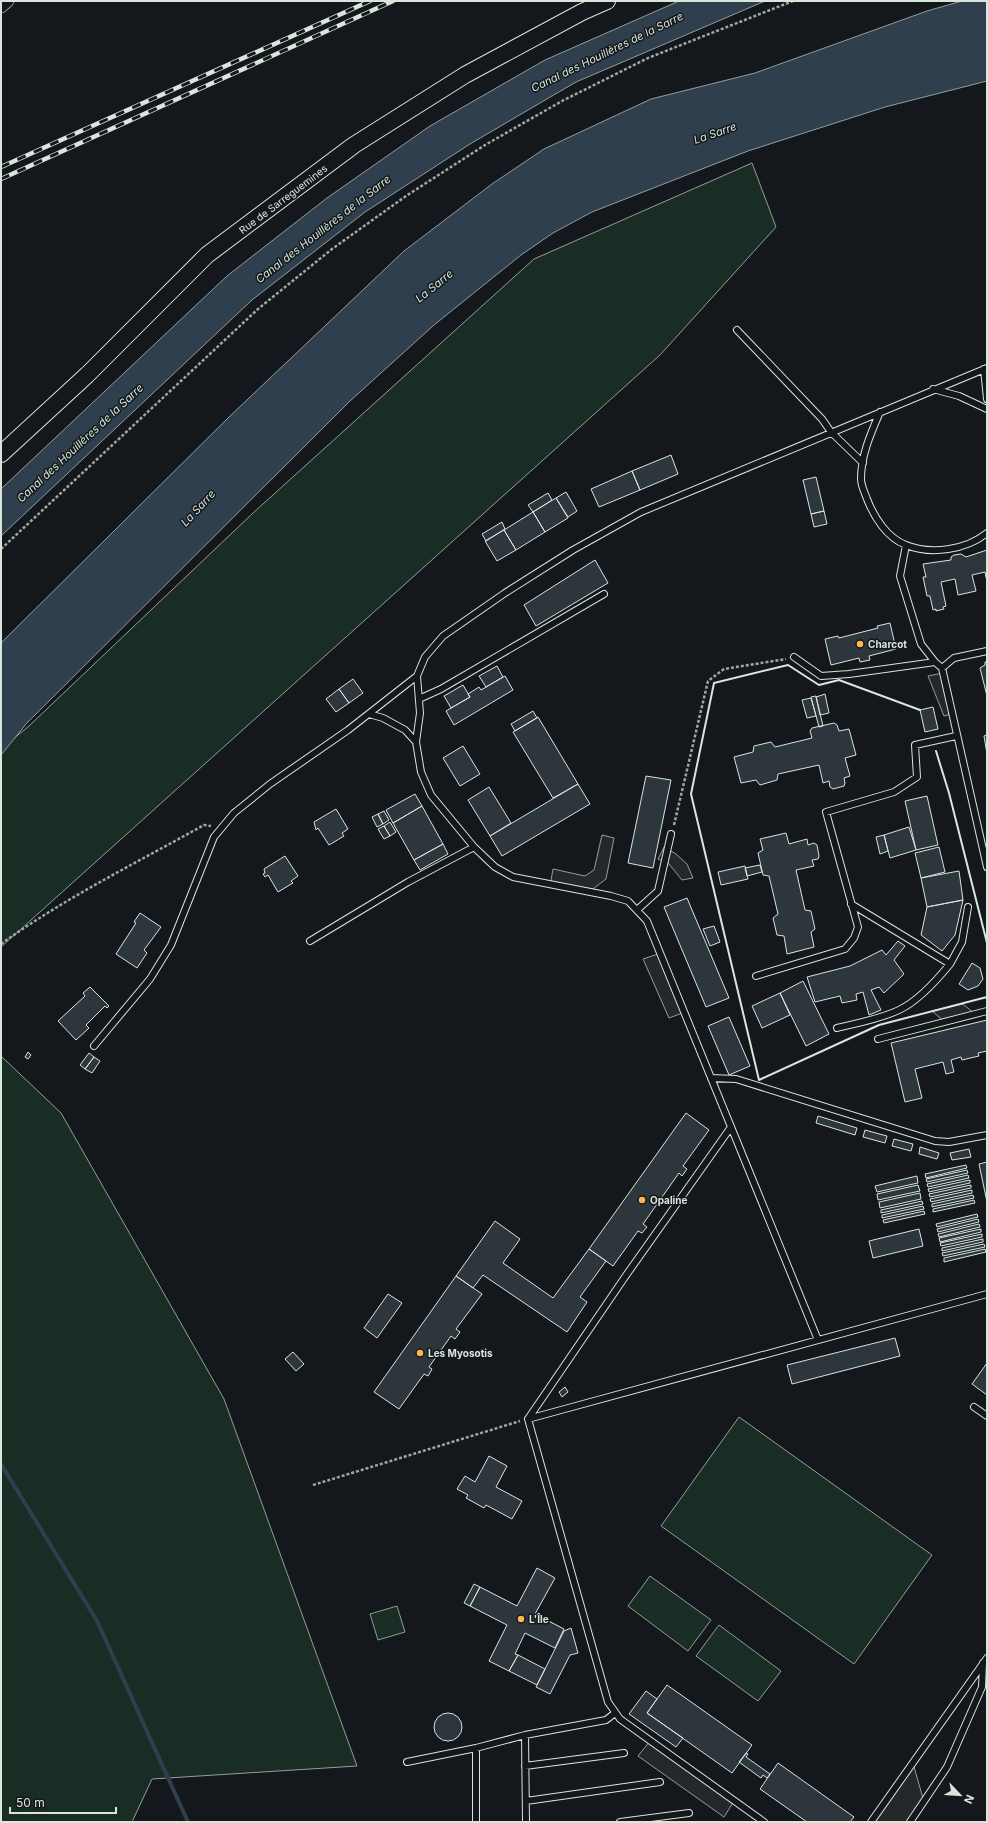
<svg xmlns="http://www.w3.org/2000/svg" width="988" height="1823" viewBox="0 0 988 1823" font-family="Inter,sans-serif">
<style>
.green{fill:#1a2d24;stroke:#939e99}
.parking{fill:#24282b;stroke:#939e99}
.water{fill:#2f3f4d;stroke:#939e99}
.lines{fill:none;stroke-linecap:round;stroke-linejoin:round}
.stream{stroke:#2f3f4d;stroke-width:4}
.building{fill:#2c363c;stroke:#d8e6dc}
.service-casing{stroke:#d8e6dc;stroke-width:8}
.minor-casing{stroke:#d8e6dc;stroke-width:14}
.tertiary-casing{stroke:#d8e6dc;stroke-width:18}
.path{stroke:#9da8a2;stroke-width:2.5;stroke-dasharray:3 2;stroke-linecap:butt}
.service{stroke:#14181c;stroke-width:6}
.minor{stroke:#14181c;stroke-width:13}
.tertiary{stroke:#14181c;stroke-width:16}
.rail-casing{stroke:#d8e6dc;stroke-width:4.5}
.rail{stroke:#14181c;stroke-width:3;stroke-dasharray:9;stroke-linecap:butt}
.wall{stroke:#d8e6dc;stroke-width:2}
.poi-dot{fill:#ffb74d;stroke:#14181c;stroke-width:1.5}
.labels{text-anchor:middle;stroke-width:3;stroke-linejoin:round;paint-order:stroke}
.street-label{font-size:10px;fill:#d8e6dc;stroke:#14181c}
.poi-label{font-size:10px;font-weight:bold;fill:#d8e6dc;stroke:#14181c;text-anchor:start}
.water-label{font-size:11px;font-style:italic;fill:#d8e6dc;stroke:#14181c}
</style>
<rect width="100%" height="100%" fill="#14181c"/>
<path class="green" d="M752,163l24,64 -116,128 -659,592v-198l28,-23 224,-213 281,-254z
M1,1056l60,57 163,286 133,367 -205,13 -20,43h-131z
M739,1417l193,138 -78,109 -193,-138z
M650,1576l61,44 -23,31 -60,-45z
M397,1606l8,26 -27,8 -8,-26z
M719,1625l62,46 -23,30 -62,-45z"/>
<path class="parking" d="M943,673l9,41 -8,2 -16,-40z
M602,835l12,3 -8,41 -17,13 -39,-6 3,-17 32,7 9,-6z
M664,847l12,7 11,10 6,14 -11,2 -13,-16 -11,-5z
M661,953l24,59 -16,6 -26,-59z
M963,1004l12,10 -30,8 -13,-11z
M650,1741l84,60 -10,16 -86,-61z
M913,1763l11,39 -14,20h-39z"/>
<path class="water" d="M679,1h86l-189,81 -106,62 -105,68 -113,88 -251,236v-47l226,-213 100,-78 103,-72 115,-66z
M962,1h25v80l-102,26 -137,44 -156,61 -39,21 -32,22 -87,70 -84,76 -323,322 -26,32v-112l228,-226 175,-166 88,-67 52,-35 107,-50 104,-26 172,-62z"/>
<g class="lines">
<path class="stream" d="M1,1464l96,157 91,201"/>
</g>
<path class="building" d="M671,455l7,19 -38,16 -8,-19z
M632,471l8,19 -41,17 -8,-18z
M816,477l8,34 -13,3 -8,-34z
M566,492l11,19 -9,6 -12,-19z
M548,493l4,7 -19,12 -5,-7z
M556,498l12,20 -23,14 -12,-20z
M824,511l3,13 -13,3 -3,-13z
M533,512l12,20 -29,18 -12,-20z
M502,522l3,7 -19,12 -4,-7z
M504,530l12,20 -19,11 -12,-20z
M987,550v32l-2,-10 -13,3 4,16 -18,4 -3,-16 -14,3 5,24 -3,1 1,2 -8,2v-2l-3,1 -3,-14h-3l-4,-19h3l-3,-13 28,-4v-3l3,-2 7,-1 5,3z
M595,560l13,23 -72,43 -12,-21z
M890,623l6,26 -27,7 1,4 -10,2 -1,-4 -28,7 -6,-26 13,-3 1,2 39,-10 -1,-2z
M985,662h2v34l-7,-28 5,-3z
M497,666l6,11 -17,10 -7,-11z
M505,676l8,14 -59,35 -8,-14 24,-14 -2,-3 11,-7 2,3z
M353,679l10,14 -14,10 -10,-14z
M463,685l7,12 -19,11 -7,-12z
M339,689l10,14 -13,9 -10,-13z
M825,694l4,19 -9,2 -4,-18z
M816,696l7,30 -4,1 -8,-30z
M811,698l5,18 -9,2 -5,-18z
M933,707l5,22 -13,3 -5,-22z
M533,711l4,7 -22,13 -4,-7z
M538,717l40,67 -25,14 -40,-66z
M834,723l3,2 2,6 10,-2 7,26 -11,3 5,18 -6,2 1,5 -1,3 -11,3 -3,-2 -1,-6 -6,2 -4,-18 -41,9 -1,6 -17,5 -4,-5 -15,3 -7,-26 19,-5 1,-6 17,-4 4,5 37,-9 -2,-7 2,-3z
M987,735v19l-3,-18z
M463,746l17,28 -20,12 -17,-28z
M646,776l25,4 -18,88 -25,-5z
M578,784l12,20 -88,52 -12,-20z
M489,787l22,36 -21,13 -22,-36z
M415,794l7,12 -29,17 -7,-13z
M927,796l11,49 -22,5 -11,-49z
M422,806l21,38 -29,16 -21,-37z
M336,809l12,20 -6,4 2,3 -15,9 -11,-17 -2,2 -2,-8z
M384,811l5,9 -6,4 -5,-10z
M378,814l5,10 -6,3 -5,-10z
M390,822l6,10 -6,4 -6,-10z
M384,826l6,10 -6,3 -6,-10z
M909,827l7,23 -26,8 -6,-23z
M786,833l3,11 18,-5 1,6 6,-2 3,2 2,11 -1,3 -6,1 2,6 -18,4 9,40 6,1 4,18 -4,3 3,15 -27,7 -3,-18 -7,-1 -4,-17 5,-4 -9,-38 -6,-1 -5,-22 5,-3 -3,-11z
M884,835l4,16 -8,3 -4,-17z
M443,844l5,10 -28,16 -6,-10z
M939,847l6,25 -24,6 -6,-25z
M285,856l13,20 -7,5 2,2 -15,9 -10,-17 -3,2 -2,-3 2,-1 -1,-4z
M760,865l2,7 -15,4 -2,-8z
M745,866l3,13 -27,6 -3,-13z
M959,871l4,29 -36,7 -6,-29z
M687,898l42,100 -23,9 -42,-100z
M963,900l-8,35 -13,16 -21,-16 6,-28z
M140,913l21,14 -17,23 3,3 -10,15 -21,-14 20,-31 -2,-1z
M714,926l6,16 -10,4 -7,-17z
M898,941l7,5 -11,14 10,14 -20,19 -5,-6 -8,3 10,20 -12,5 -6,-23 -7,2 1,6 -15,3 -2,-7 -25,6 -8,-25 43,-11 32,-16 4,5z
M972,963l8,5 3,11 -5,7 -10,4 -9,-6z
M803,981l26,53 -23,12 -26,-53z
M90,987l19,19 -2,2 -2,-2 -19,19 3,3 -13,12 -18,-19 27,-25 -2,-3z
M780,993l10,22 -28,13 -10,-22z
M729,1017l21,49 -21,9 -21,-49z
M987,1020v31l-9,2 1,3 -17,4 -1,-3 -10,3 3,12 -8,2 -3,-12 -28,7 7,29 -17,4 -14,-59z
M28,1052l3,3 -3,4 -3,-2z
M89,1053l5,4 -9,12 -5,-4z
M94,1057l6,4 -8,12 -7,-4z
M686,1113l23,17 -26,36 4,3 -5,7 -3,-3 -36,51 4,3 -5,6 -4,-2 -25,35 -24,-17z
M818,1116l39,12 -2,7 -39,-12z
M865,1130l22,6 -2,7 -22,-6z
M894,1139l19,5 -2,7 -19,-5z
M920,1147l19,6 -2,6 -18,-5z
M969,1149l2,8 -19,3 -2,-7z
M987,1162v40l-8,-38z
M966,1165l1,3 -41,10 -1,-4z
M967,1170l1,3 -41,9 -1,-3z
M968,1175l1,3 -41,9 -1,-3z
M917,1176l1,7 -41,9 -2,-6z
M970,1180v3l-41,9 -1,-3z
M918,1185l2,6 -42,9 -1,-6z
M971,1185v3l-41,9 -1,-3z
M972,1190v3l-41,9 -1,-3z
M920,1193l1,6 -41,9 -1,-6z
M973,1195l1,3 -42,9v-3z
M974,1200l1,3 -42,9v-3z
M922,1201l1,3 -42,9v-3z
M923,1206l1,3 -42,9v-3z
M924,1211l1,3 -41,9 -1,-3z
M977,1214l1,3 -41,10 -1,-3z
M978,1219l1,3 -41,10 -1,-3z
M495,1221l25,18 -17,24 50,35 36,-49 17,12 -26,36 7,5 -20,30 -84,-57 -10,13 -17,-12z
M979,1224l1,3 -41,10 -1,-3z
M919,1229l4,17 -50,12 -4,-17z
M981,1229v3l-41,10 -1,-4z
M982,1234v3l-41,9 -1,-3z
M983,1239v3l-41,9v-3z
M984,1244l1,3 -42,9 -1,-3z
M985,1249l1,3 -42,10v-4z
M456,1276l26,18 -26,35 4,3 -5,7 -4,-3 -22,31 3,2 -4,7 -4,-2 -25,35 -25,-17z
M388,1294l14,9 -25,35 -13,-10z
M895,1338l5,18 -108,28 -5,-19z
M293,1352l11,12 -8,7 -11,-12z
M987,1363v32l-15,-11z
M565,1387l3,5 -6,5 -3,-5z
M489,1456l18,10 -11,21 26,14 -10,18 -26,-14 -2,3 -18,-10 2,-3 -11,-6 8,-13 10,6z
M537,1568l18,10 -20,36 29,15 -9,19 -30,-15 -10,21 3,1 -9,16 -20,-10 18,-36 -37,-19 10,-19 37,19z
M474,1584l6,3 -10,19 -6,-3z
M571,1628l7,25 -8,2 -20,39 -14,-7 28,-56z
M518,1655l27,14 -8,16 -28,-14z
M667,1685l85,60 -20,28 -85,-60z
M646,1691l11,8 -10,14 36,25 -7,9 -47,-33z
M434 1727a14 14 0 1 1 28 0a14 14 0 1 1-28 0Z
M746,1753l2,1 -2,3 24,17 -3,4 -4,-3 -2,3 -22,-16z
M778,1763l76,54 -4,5h-43l-47,-33z"/>
<g class="lines">
<defs>
<path id="service" d="M737,330l85,89 9,13 32,31
M984,369l3,30
M933,389l26,7 28,13
M880,412c-9,21 -19,43 -19,67 0,7 4,14 6,20 7,18 20,39 39,46 25,10 60,5 81,-12
M906,545l-6,31 21,68 14,18 7,6 45,199
M794,657l27,19 28,-2 86,-12
M942,668l12,-10 33,-7
M419,699l22,-10 163,-95
M369,714l14,4 22,12 11,12 5,30 10,23 43,52 21,20 18,10 98,19 17,5 19,20 171,419
M416,742l4,-29 -3,-37
M637,910l21,-19 13,-57
M310,941l98,-59 66,-35
M950,964l12,-22 6,-35
M756,976l89,-27 9,-11 4,-11 -32,-115 68,-20 23,-15 -2,-32 41,-9
M837,1028c21,-5 43,-9 62,-18 19,-9 38,-30 51,-46l-99,-60
M878,1039l109,-28
M94,1046l56,-67 21,-34 43,-108 20,-24 36,-29 78,-54 69,-54 8,-19 18,-21 62,-43 68,-43 68,-38 346,-144
M711,1078l25,1 199,62 14,1 38,-7
M731,1127l-104,147 -99,145 80,283 12,17 144,103
M974,1407l13,9
M528,1419l459,-125
M525,1735l1,87
M407,1762l69,-14 49,-13 81,-15 9,-7
M525,1766l99,-13
M526,1801l134,-19
M476,1822v-74
M620,1822l69,-9
M871,1822l116,-164
M910,1822l37,-55 35,-80 1,-24"/>
<path id="minor" d="M1,6l6,-5"/>
<path id="tertiary" d="M1,454l86,-79 120,-120 147,-110 111,-70 117,-63 25,-11"/>
</defs>
<use href="#service" class="service-casing"/>
<use href="#minor" class="minor-casing"/>
<use href="#tertiary" class="tertiary-casing"/>
<path class="path" d="M1,549l257,-240 74,-60 74,-53 79,-51 77,-44 86,-43 145,-57
M674,825l34,-144 16,-12 62,-10
M1,944c64,-46 135,-81 203,-119l7,1
M313,1485l207,-64"/>
<use href="#service" class="service"/>
<use href="#minor" class="minor"/>
<use href="#tertiary" class="tertiary"/>
<defs>
<path id="rail" d="M1,167l369,-166
M1,179l392,-178"/>
</defs>
<use href="#rail" class="rail-casing"/>
<use href="#rail" class="rail"/>
<path class="wall" d="M920,710l-81,-30 -20,5 -31,-20 -74,18 -23,111 68,286 120,-55 108,-28
M936,751l13,42 38,150"/>
</g>
<g class="poi-dot">
<circle cx="860" cy="644" r="4"/>
<circle cx="642" cy="1200" r="4"/>
<circle cx="420" cy="1353" r="4"/>
<circle cx="521" cy="1619" r="4"/>
</g>
<g class="labels">
<g class="street-label">
<text transform="translate(283 199) rotate(-37)" y="4">Rue de Sarreguemines</text>
</g>
<g class="poi-label">
<text x="868" y="648">Charcot</text>
<text x="650" y="1204">Opaline</text>
<text x="428" y="1357">Les Myosotis</text>
<text x="529" y="1623">L'Île</text>
</g>
<g class="water-label">
<text transform="translate(607 52) rotate(-26)" y="4">Canal des Houillères de la Sarre</text>
<text transform="translate(715 133) rotate(-19)" y="4">La Sarre</text>
<text transform="translate(323 229) rotate(-38)" y="4">Canal des Houillères de la Sarre</text>
<text transform="translate(434 286) rotate(-39)" y="4">La Sarre</text>
<text transform="translate(80 443) rotate(-43)" y="4">Canal des Houillères de la Sarre</text>
<text transform="translate(198 508) rotate(-47)" y="4">La Sarre</text>
</g>
</g>
<rect width="988" height="1823" fill="none" stroke="#d8e6dc" stroke-width="4"/>
<g transform="translate(960 1795) rotate(115)" stroke="#14181c" stroke-width="3" paint-order="stroke">
<path d="M0-3L7 15L0 10L-7 15Z" fill="#d8e6dc"/>
<text y="-6" font-size="11" font-weight="bold" text-anchor="middle" fill="#d8e6dc">N</text>
</g>
<path d="M10 1807v6h106v-6" fill="none" stroke="#d8e6dc" stroke-width="2"/>
<text x="16" y="1807" font-size="12" fill="#d8e6dc" stroke="#14181c" stroke-width="3" paint-order="stroke">50 m</text>
</svg>
